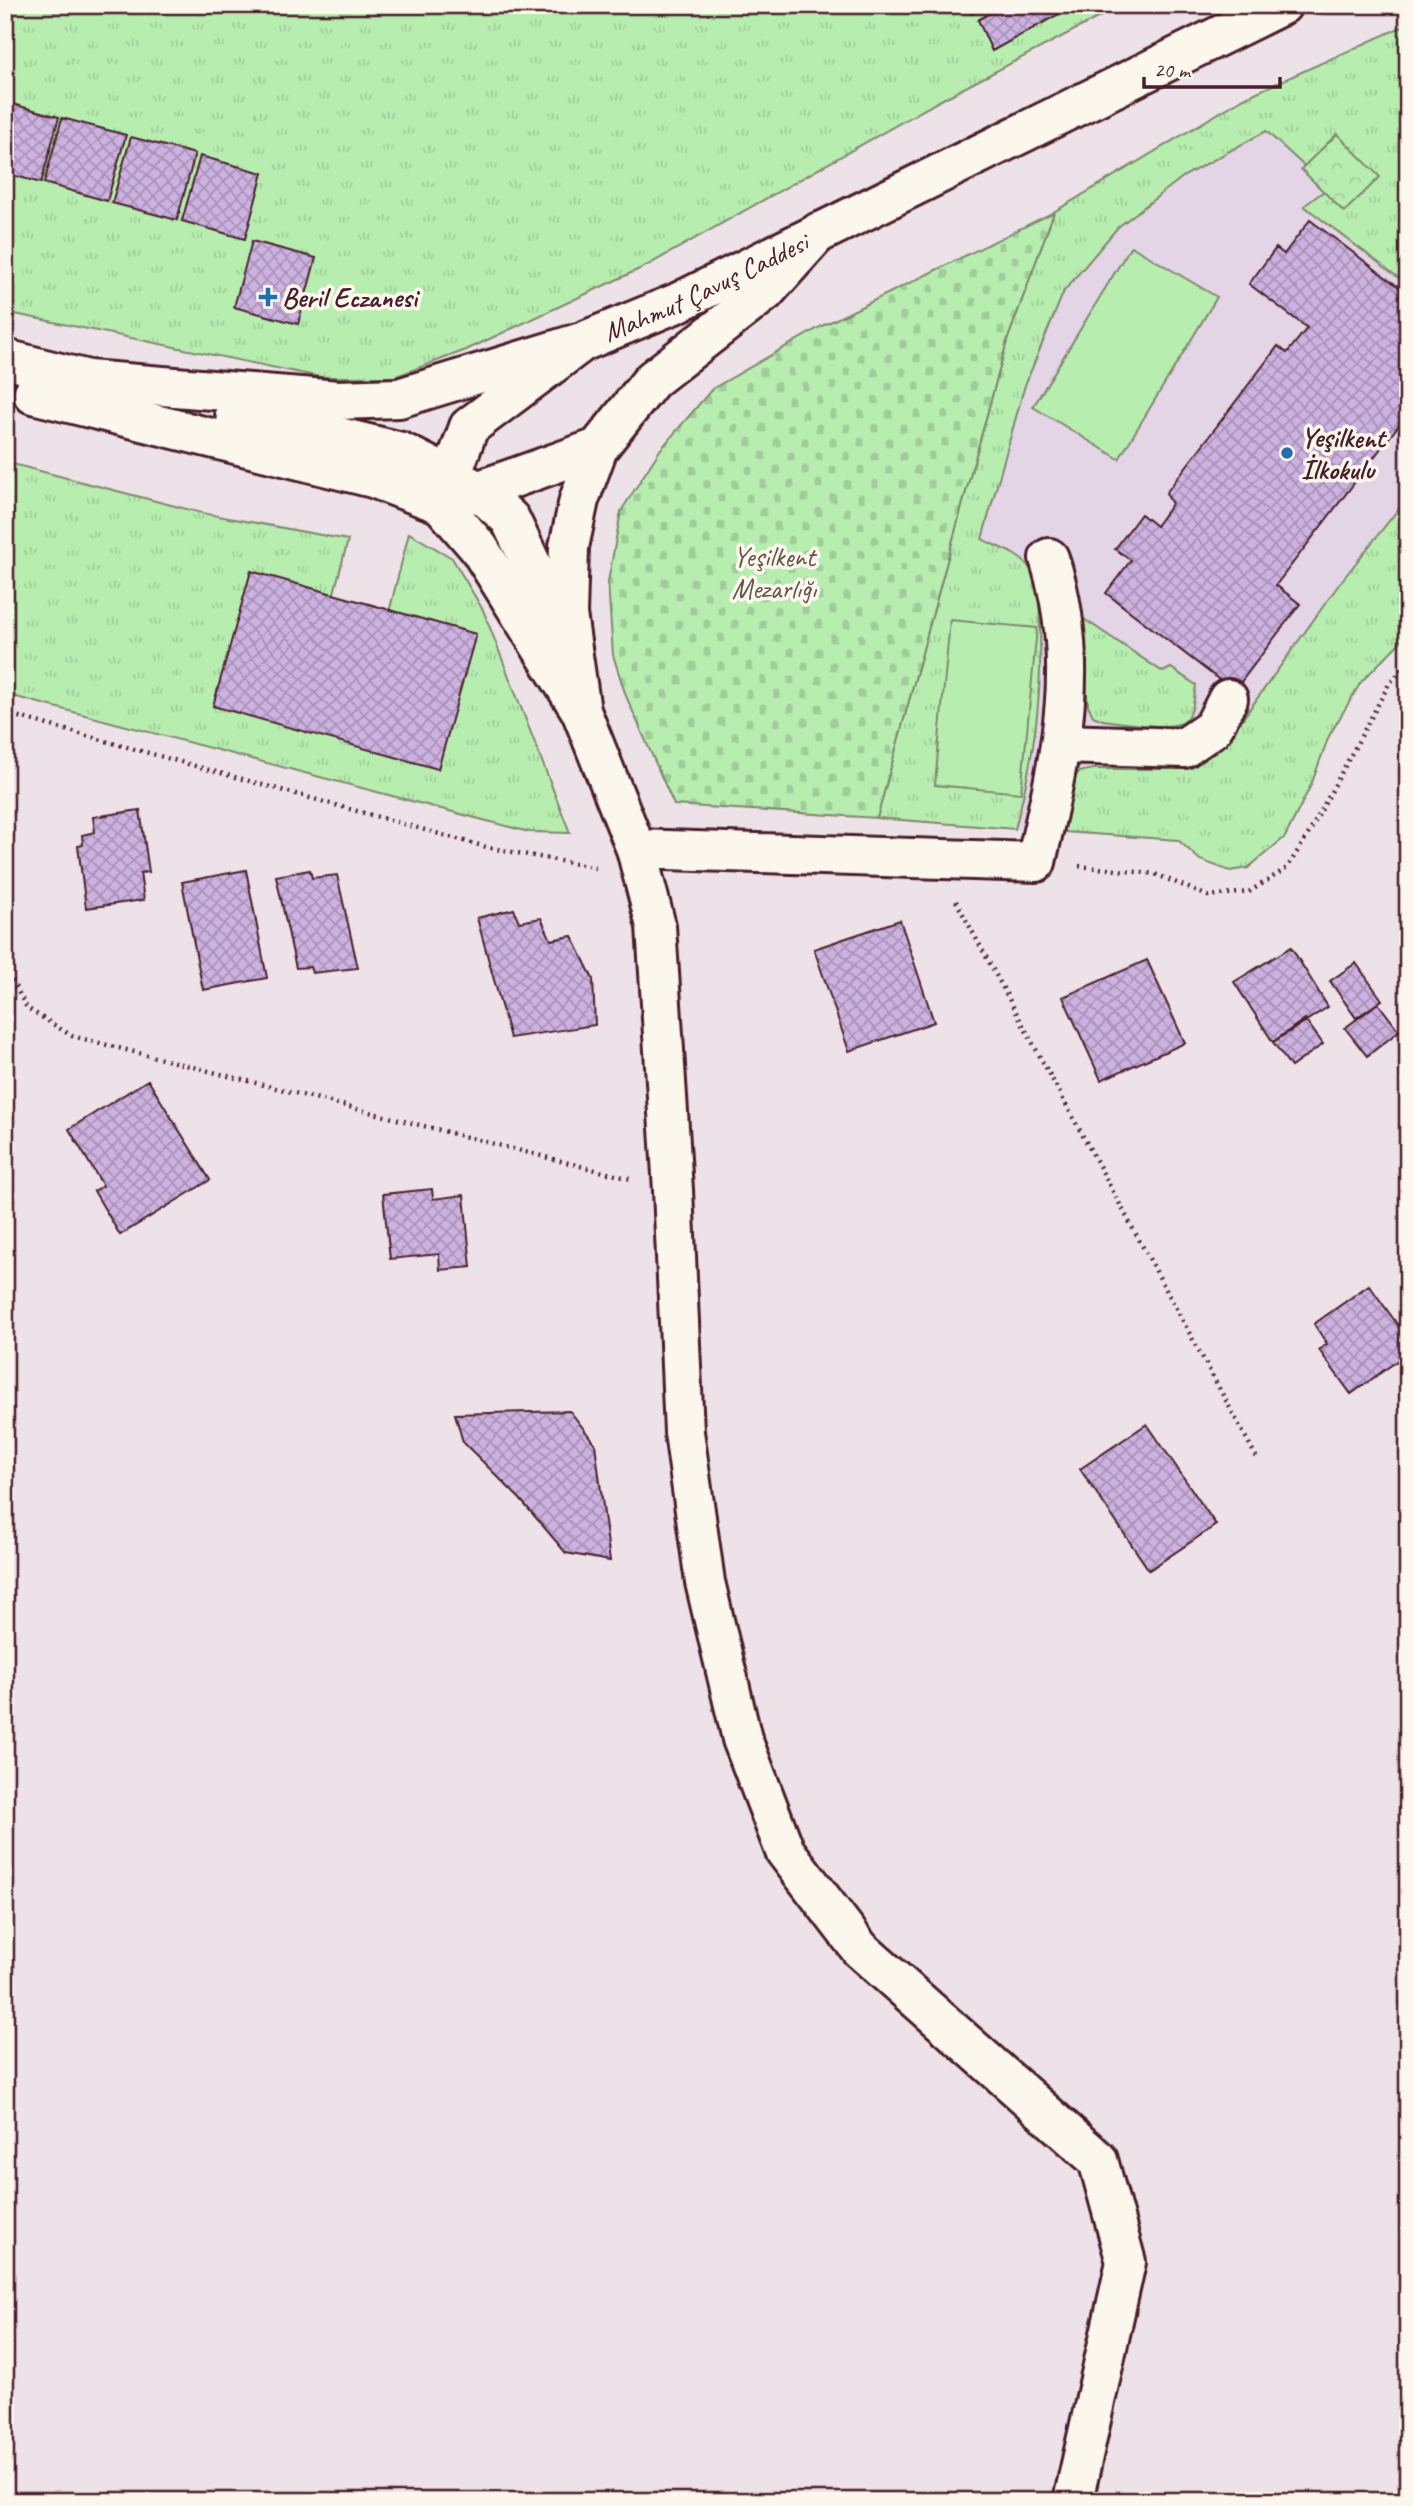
<svg xmlns="http://www.w3.org/2000/svg" width="1413" height="2506" viewBox="0 0 1413 2506" font-family="Caveat,sans-serif">
<style>
.built{fill:#e3d4e6}
.grass{fill:url(#grass-tufts);stroke:#80866e;stroke-width:2}
.cemetery{fill:url(#cemetery-stones);stroke:#80866e;stroke-width:2}
.park{fill:url(#park-crowns);stroke:#80866e;stroke-width:2}
.pitch{fill:#b7eeb0;stroke:#80866e;stroke-width:2}
.building{fill:url(#building-cross-hatch);stroke:#4a1f2b;stroke-width:2}
.lines{fill:none;stroke-linecap:round;stroke-linejoin:round}
.minor-casing{stroke:#4a1f2b;stroke-width:44}
.major-casing{stroke:#4a1f2b;stroke-width:44}
.path{stroke:#4a1f2b;stroke-width:4.5;stroke-dasharray:2 5;stroke-linecap:butt}
.minor{stroke:#fbf7ec;stroke-width:38}
.major{stroke:#fbf7ec;stroke-width:38}
.poi-dot{fill:#1f6fb2;stroke:#fbf7ec;stroke-width:2.5}
.labels{text-anchor:middle;stroke-width:7;stroke-linejoin:round;paint-order:stroke}
.street-label{font-size:28px;fill:#4a1f2b;stroke:#fbf7ec}
.poi-label{font-size:28px;font-weight:bold;fill:#4a1f2b;stroke:#fbf7ec;text-anchor:start}
.park-label{font-size:28px;fill:#65534c;stroke:#fbf7ec}
</style>
<defs>
<pattern id="grass-tufts" width="24" height="20" patternUnits="userSpaceOnUse" patternTransform="scale(1.75)"><rect width="24" height="20" fill="#b7eeb0"/><path d="M3 7l-1-3M5 7V3M7 7l1-3M15 17l-1-3M17 17v-4M19 17l1-3" fill="none" stroke="#9fcc98"/></pattern>
<pattern id="cemetery-stones" width="16" height="16" patternUnits="userSpaceOnUse" patternTransform="scale(1.75)"><rect width="16" height="16" fill="#b7eeb0"/><path d="M2 7V4a2 2 0 0 1 4 0v3zM10 15v-3a2 2 0 0 1 4 0v3z" fill="#9fcc98"/></pattern>
<pattern id="park-crowns" width="20" height="18" patternUnits="userSpaceOnUse" patternTransform="scale(1.75)"><rect width="20" height="18" fill="#b7eeb0"/><path d="M2 6a3 3 0 1 1 6 0M12 15a3 3 0 1 1 6 0" fill="none" stroke="#9fcc98"/></pattern>
<pattern id="building-cross-hatch" width="8" height="8" patternUnits="userSpaceOnUse" patternTransform="scale(1.75)"><rect width="8" height="8" fill="#ccb2e0"/><path d="M0 0l8 8M0 8l8-8" fill="none" stroke="#a890b6"/></pattern>
</defs>
<rect width="100%" height="100%" fill="#ede2e8"/>
<filter id="ink" filterUnits="userSpaceOnUse"><feTurbulence type="fractalNoise" baseFrequency=".0143" numOctaves="2"/><feDisplacementMap in="SourceGraphic" scale="14" xChannelSelector="R" yChannelSelector="G"/><feConvolveMatrix kernelMatrix="1 2 1 2 8 2 1 2 1" color-interpolation-filters="sRGB"/></filter>
<g filter="url(#ink)">
<path class="built" d="M1323,65l85,131v341l-230,303 -301,-22 130,-477 47,-129 191,-114z"/>
<path class="grass" d="M5,5h1117l-181,95 -293,165 -182,85 -72,27h-74l-315,-65z
M1408,24v261l-104,-79 24,-18 -62,-57 -82,45 -66,51 -54,64 -39,94 -43,154c14,8 35,13 46,27 14,16 11,42 12,62 2,74 -6,129 -25,201l-138,-11 130,-477 47,-129 190,-114z
M5,462l197,51 146,27 -23,87 57,13 27,-107 43,25 31,52 87,223 -41,-1 -524,-138z
M1408,497v137l-47,48 -32,54 -18,49 -26,52 -37,31 -18,3 -30,-11 -22,-20 -113,-8 2,-46 12,-14 14,-3h75l33,-11 30,-23 109,-152z
M1078,615l85,57 8,-4 25,17c-2,11 -2,28 -11,36 -12,11 -66,1 -82,-1l-10,-4 -5,-11z"/>
<path class="cemetery" d="M1054,212l-47,129 -130,477 -203,-13 -48,-109 -13,-41 -5,-73 13,-71 39,-61 52,-61 110,-63z"/>
<path class="park" d="M1337,134l43,43 -36,35 -43,-43z"/>
<path class="pitch" d="M1131,246l86,51 -98,162 -86,-52z
M950,620l87,8 -16,165 -86,-8z"/>
<path class="building" d="M966,5h23l-18,9z
M993,5h74l1,4 -76,42 -14,-31 17,-10z
M5,102l54,15 -18,66 -36,-10z
M62,118l64,17 -19,66 -63,-18z
M131,137l64,17 -18,66 -65,-17z
M200,156l63,17 -18,66 -63,-18z
M1310,220l98,74v119l-132,172 24,19 -66,87 -128,-98 25,-33 -16,-11 26,-35 15,12 16,-22 -6,-11 112,-147 9,7 20,-25 -58,-44 27,-36 8,6z
M252,241l64,17 -18,66 -64,-17z
M5,502l6,2 -6,21z
M251,571l225,63 -38,135 -225,-63z
M140,810l9,62 -9,1 4,27 -58,8 -8,-62 5,-1 -1,-10 13,-3 -2,-15z
M246,870l21,108 -64,12 -21,-108z
M310,870l2,8 25,-3 21,93 -46,5 -2,-6 -14,1 -20,-92z
M514,909l5,13 22,-4 10,22 21,-4 21,43 2,46 -85,13 -33,-120z
M900,920l34,102 -85,29 -35,-102z
M1291,947l37,60 -55,35 -39,-60z
M1147,960l38,83 -84,37 -38,-83z
M1356,963l26,37 -26,18 -26,-37z
M1378,1003l21,28 -32,25 -22,-28z
M1305,1019l18,25 -32,23 -18,-25z
M148,1080l62,100 -90,55 -26,-44 9,-5 -34,-57z
M432,1189l1,10 31,-4 7,72 -31,3 -1,-16 -49,5 -7,-65z
M1369,1285l39,54v14l-57,41 -32,-44 8,-6 -13,-20z
M570,1411l25,33 15,117 -44,-8 -46,-54 -57,-57 -8,-28z
M1147,1424l69,101 -67,45 -69,-101z"/>
<g class="lines">
<defs>
<path id="minor" d="M819,232l-54,60 -113,88 -54,68 -19,52 -10,47 -2,67 14,97 55,138 20,77 17,264 11,242 21,150 37,157 43,112 75,98 238,211 28,102 -53,239
M449,501l149,-53
M441,504l28,-77 109,-82
M1063,744l121,4 29,-20 15,-29
M636,849l400,13c24,-105 47,-198 13,-304"/>
<g id="major">
<path id="s1" d="M5,359l83,21 250,20 61,-2 183,-56 95,-39 605,-298"/>
<path d="M33,394l340,84 68,26 38,44 102,163"/>
<path d="M235,412l166,40 78,39 31,28 29,61 25,76"/>
</g>
</defs>
<use href="#minor" class="minor-casing"/>
<use href="#major" class="major-casing"/>
<path class="path" d="M5,713l481,134 111,21
M1079,866l76,8 53,22 41,-4 38,-24 22,-35 80,-149 19,-21
M956,901l302,559
M5,968l22,40 45,28 559,143"/>
<use href="#minor" class="minor"/>
<use href="#major" class="major"/>
</g>
</g>
<g class="poi-dot">
<path d="M264.5 286.5h7v7h7v7h-7v7h-7v-7h-7v-7h7z"/>
<circle cx="1287" cy="453" r="7"/>
</g>
<g class="labels">
<g class="street-label">
<text dy="10" stroke="none"><textPath href="#s1" startOffset="724">Mahmut Çavuş Caddesi</textPath></text>
</g>
<g class="poi-label">
<text x="282" y="307">Beril Eczanesi</text>
<text x="1301" y="447">Yeşilkent<tspan x="1301" dy="32">İlkokulu</tspan></text>
</g>
<g class="park-label">
<text x="774" y="566">Yeşilkent<tspan x="774" dy="32">Mezarlığı</tspan></text>
</g>
</g>
<rect width="1413" height="2506" fill="none" stroke="#fbf7ec" stroke-width="28"/>
<rect x="14" y="14" width="1385" height="2478" fill="none" stroke="#4a1f2b" stroke-width="2.5" filter="url(#ink)"/>
<path d="M1144 77v10h136v-10" fill="none" stroke="#4a1f2b" stroke-width="3.5"/>
<text x="1154" y="77" font-size="21" fill="#4a1f2b" stroke="#fbf7ec" stroke-width="5" paint-order="stroke">20 m</text>
</svg>
